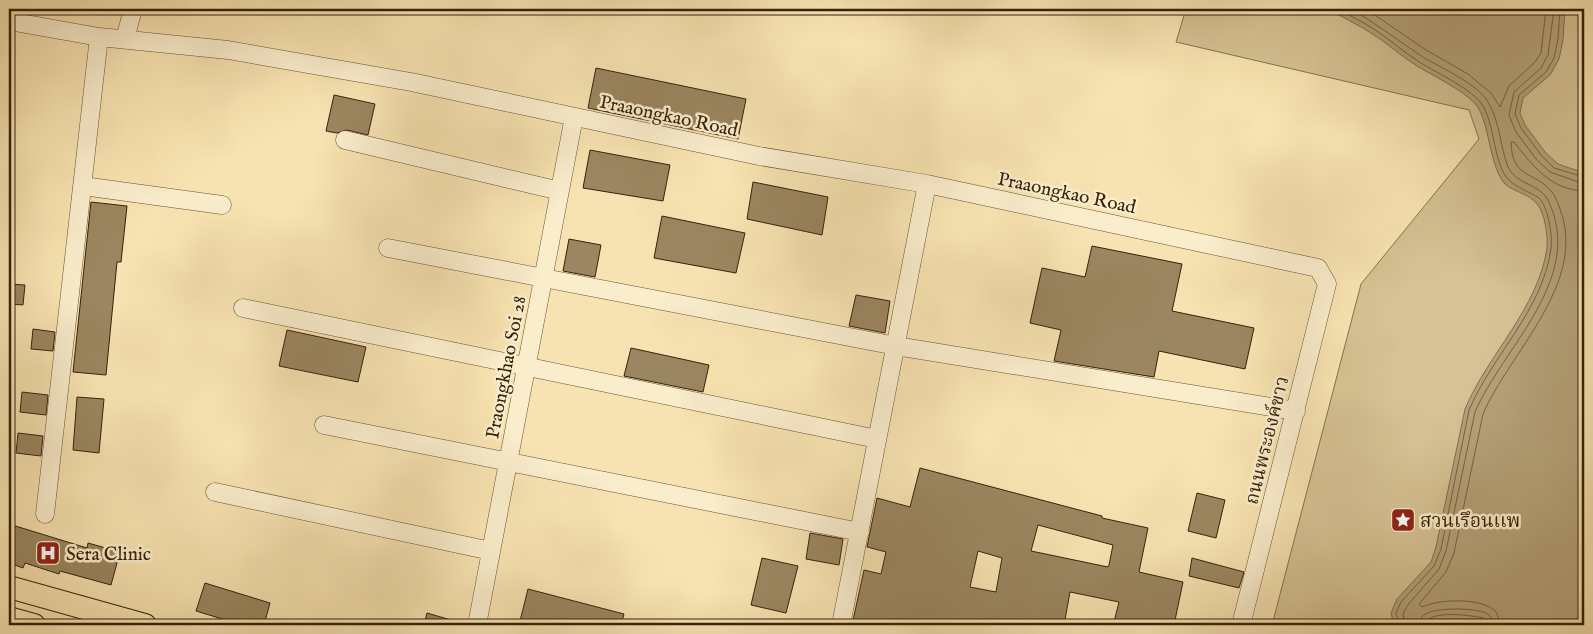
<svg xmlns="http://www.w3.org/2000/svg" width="1593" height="634" viewBox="0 0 1593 634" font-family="'IM FELL English','Noto Serif Thai',serif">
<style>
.green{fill:#d6c294;stroke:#86724e}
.water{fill:#b5a178;stroke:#826e4c}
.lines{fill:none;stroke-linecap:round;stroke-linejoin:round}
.shore{stroke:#766240;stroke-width:1}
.building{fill:#9a8660;stroke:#362209;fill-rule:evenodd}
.minor-casing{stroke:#665233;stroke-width:19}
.major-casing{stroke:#362209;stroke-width:24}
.minor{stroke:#faedcc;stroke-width:18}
.major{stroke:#f7e3b1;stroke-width:22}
.labels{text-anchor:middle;stroke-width:5;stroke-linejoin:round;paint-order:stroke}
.street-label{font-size:19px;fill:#362209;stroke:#faedcc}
.poi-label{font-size:19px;fill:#362209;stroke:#faedcc;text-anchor:start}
</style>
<rect width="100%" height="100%" fill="#f7e3b1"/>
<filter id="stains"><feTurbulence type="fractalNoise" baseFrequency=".004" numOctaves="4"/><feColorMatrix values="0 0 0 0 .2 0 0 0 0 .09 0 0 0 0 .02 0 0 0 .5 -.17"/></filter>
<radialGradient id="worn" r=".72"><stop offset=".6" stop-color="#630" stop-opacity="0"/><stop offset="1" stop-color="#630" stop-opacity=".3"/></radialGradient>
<path class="green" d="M1186,9h398v616h-312l89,-341 118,-145 -10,-29 -293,-68z"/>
<path class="water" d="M1328,9h237l-2,31 -4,19 -9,16 -27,23 -3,15 5,12 20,27 13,12 26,9v452h-94l-36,-5 -20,2 -8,3h-32l-3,-12 6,-14 34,-37 5,-15 29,-138c23,-55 73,-100 82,-161 1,-12 -2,-35 -10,-44 -7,-10 -23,-12 -32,-20 -15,-17 -15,-54 -26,-75 -9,-16 -46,-33 -62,-43 -16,-10 -30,-23 -46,-33 -14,-9 -29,-16 -43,-24z"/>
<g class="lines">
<path class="shore" d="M1338,9c12,7 25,13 36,20 16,11 31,24 47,34 16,10 53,27 62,43 12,20 11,60 26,74 8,8 21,12 30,18 9,8 14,39 12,51 -9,62 -58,105 -82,161l-28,139 -7,17 -33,36 -5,11 3,12
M1351,9c25,14 47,32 72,48 18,11 55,27 65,45 12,20 12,44 20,65 7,17 32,17 40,33 38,78 -45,147 -73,212l-29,139 -7,18 -32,37 -4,8 2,11
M1366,9l60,41 42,24 23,19 9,14 9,-21 26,-24 6,-9 5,-44
M1554,9l-6,46 -7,13 -27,24 -5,23 7,17 20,27 14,13 34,12
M1560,9l-2,30 -4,19 -8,14 -27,23 -4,19 6,14 20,27 13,13 30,9
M1420,625c0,-4 0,-7 4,-10 9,-8 56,-8 65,0 3,3 4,6 4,10
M1426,625l1,-5c13,-9 41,-5 56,-2l4,7
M1501,625l-5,-13c-13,-15 -57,-13 -74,-5l-3,-3 27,-32 8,-19 29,-139c26,-61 105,-131 77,-205 -2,-5 -4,-12 -8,-17 -18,-22 -40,-12 -41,-50h3c19,24 37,48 70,49"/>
</g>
<path class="building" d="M596,68l150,31 -8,40 -150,-31z
M334,95l41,9 -7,31 -21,-5 -10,3 -11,-2z
M590,150l80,15 -7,36 -80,-13z
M753,182l75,15 -6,38 -75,-16z
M91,202l36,4 -6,56h-4l-11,113 -33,-3z
M662,216l83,17 -9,40 -82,-15z
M569,239l32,6 -6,32 -32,-6z
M1092,246l90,18 -10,47 82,17 -9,41 -86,-18 -5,26 -100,-16 7,-31 -31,-7 12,-55 43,9z
M9,284l16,1 -2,20 -14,-1z
M856,295l34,6 -5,32 -36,-7z
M33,329l22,3 -2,19 -22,-2z
M287,330l79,17 -8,35 -79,-16z
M631,348l78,17 -6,27 -79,-16z
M22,392l26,3 -2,20 -26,-3z
M77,397l27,2 -5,54 -26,-3z
M18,433l25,3 -2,20 -25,-3z
M920,468l182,48v2l46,10 -9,44 44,10 -9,43h-50l-10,-3 5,-20 -49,-10 -6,33h-153l-16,-3 -1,3h-42l12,-55 17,4 5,-22 -19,-5 10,-49 33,9zM1038,525l75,20 -4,20 -1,2 -77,-16zM978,551l24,7 -6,34 -26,-5z
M1197,493l28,7 -9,38 -28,-7z
M9,524l78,24 1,-5 32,9 -9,33 -51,-14 -1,3 -34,-11 -2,5 -14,-5z
M810,533l33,6 -4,26 -33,-6z
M762,558l36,8 -12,47 -35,-8z
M1192,558l52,14 -5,16 -50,-12z
M205,583l65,20 -6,22h-22l-46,-14z
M528,589l96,25 -3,11h-102z
M427,613l31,9v3h-34z"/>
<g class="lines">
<defs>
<path id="minor" d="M9,21l90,16 129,13 183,32 348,74 168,28 391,84 9,16 -86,341
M125,39l8,-30
M345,140l215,51
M83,186l139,19
M388,248l508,98 400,65
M243,308l634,131
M324,425l536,107
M215,492l276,59
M45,514l54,-477
M477,625l97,-508
M841,625l86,-441"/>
<path id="major" d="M9,587l136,38
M9,618l25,7"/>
</defs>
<use href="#minor" class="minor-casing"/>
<use href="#major" class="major-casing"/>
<use href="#minor" class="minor"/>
<use href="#major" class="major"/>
</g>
<defs>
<symbol id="sight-square" viewBox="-11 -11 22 22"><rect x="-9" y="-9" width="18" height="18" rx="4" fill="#8f2418" stroke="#faedcc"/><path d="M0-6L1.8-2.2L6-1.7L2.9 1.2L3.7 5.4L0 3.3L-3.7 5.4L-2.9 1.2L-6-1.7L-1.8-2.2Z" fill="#fff"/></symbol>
<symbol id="hospital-square" viewBox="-11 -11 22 22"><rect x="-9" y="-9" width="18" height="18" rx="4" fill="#8f2418" stroke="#faedcc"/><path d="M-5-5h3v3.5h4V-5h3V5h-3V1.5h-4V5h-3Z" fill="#fff"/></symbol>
</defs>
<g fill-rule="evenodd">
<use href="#sight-square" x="1389" y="506" width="28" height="28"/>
<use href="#hospital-square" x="34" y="539" width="28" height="28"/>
</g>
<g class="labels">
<g class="street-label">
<text transform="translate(669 115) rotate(12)" y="7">Praaongkao Road</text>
<text transform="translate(1067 192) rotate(12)" y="7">Praaongkao Road</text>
<text transform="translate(505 367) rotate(-79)" y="7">Praongkhao Soi 28</text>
<text transform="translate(1266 440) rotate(-76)" y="7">ถนนพระองค์ขาว</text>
</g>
<g class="poi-label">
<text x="1420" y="527">สวนเรึอนเเพ</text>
<text x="66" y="560">Sera Clinic</text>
</g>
</g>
<rect width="1593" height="634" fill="none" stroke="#f7e3b1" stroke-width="30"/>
<rect x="10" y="10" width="1573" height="614" fill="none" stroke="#362209" stroke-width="2.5"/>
<rect x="15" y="15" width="1563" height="604" fill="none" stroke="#362209"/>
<rect width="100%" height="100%" filter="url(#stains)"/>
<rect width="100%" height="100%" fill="url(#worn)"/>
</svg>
